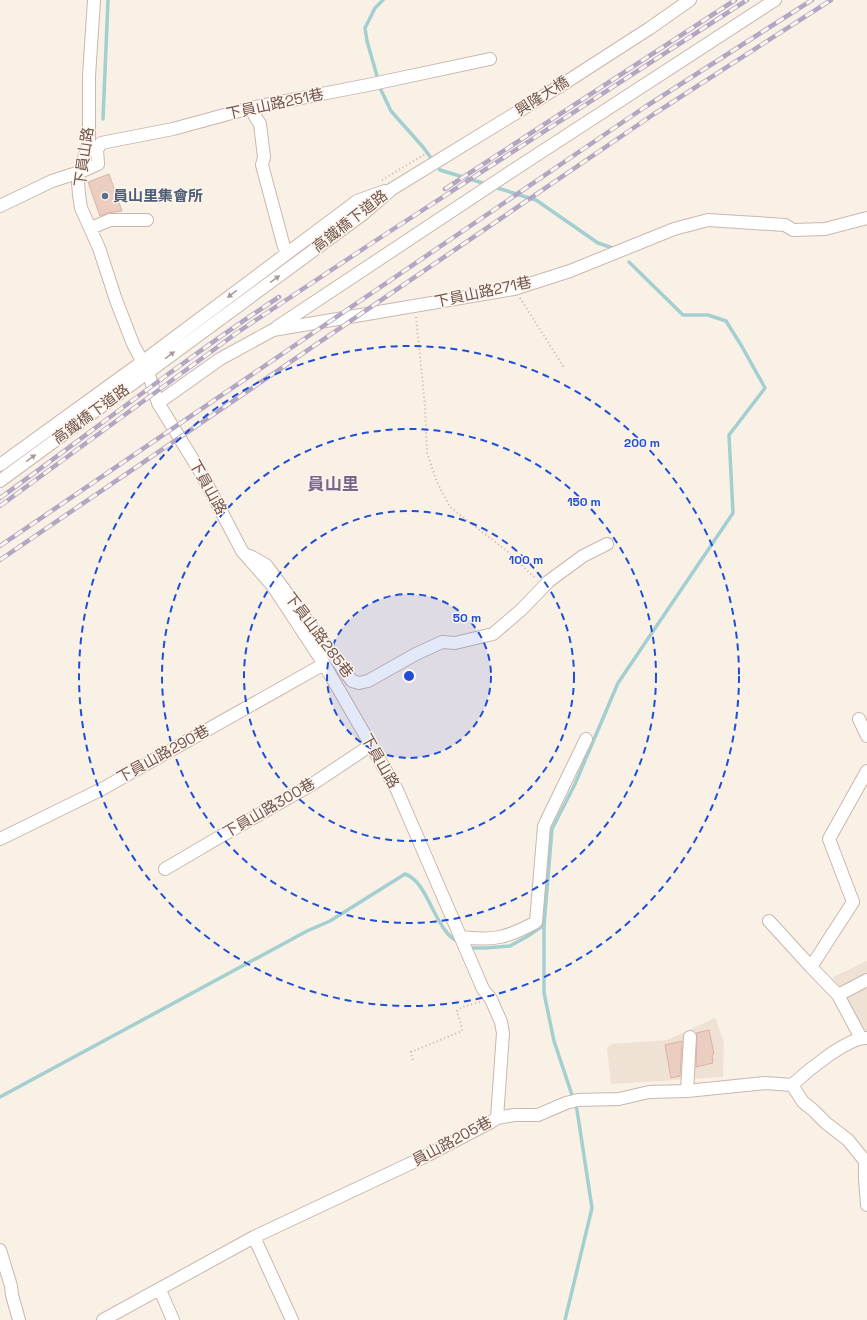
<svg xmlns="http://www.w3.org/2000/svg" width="867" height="1320" viewBox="0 0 867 1320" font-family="'Space Grotesk','Noto Sans TC',sans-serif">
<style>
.residential{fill:#f0e1d5}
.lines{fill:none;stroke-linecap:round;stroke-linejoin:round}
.stream{stroke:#a4cfd1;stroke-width:3.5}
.building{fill:#eccdc1;stroke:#dcb3a3}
.minor-casing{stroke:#cab7ae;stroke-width:14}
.path{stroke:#d0b0a4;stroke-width:2;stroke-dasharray:1 3;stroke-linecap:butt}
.minor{stroke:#fff;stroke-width:12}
.rail-casing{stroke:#b2a6c2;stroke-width:4.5}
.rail{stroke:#fdf4ec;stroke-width:3;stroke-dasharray:9;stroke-linecap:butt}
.oneway{fill:#a99a95}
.ring{fill:none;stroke:#1d4ed8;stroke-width:2;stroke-dasharray:7 5}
.service-dot{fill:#5c6f8a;stroke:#fdf4ec;stroke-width:1.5}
.labels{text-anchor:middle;stroke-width:3;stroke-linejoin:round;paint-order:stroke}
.street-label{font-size:15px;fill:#70564e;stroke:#fdf4ec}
.service-label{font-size:15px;font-weight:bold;fill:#4e5e75;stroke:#fdf4ec;text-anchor:start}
.quarter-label{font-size:17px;font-weight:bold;fill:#7a668c;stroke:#fdf4ec}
.centre{fill:#1d4ed8;stroke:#fdf4ec;stroke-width:2}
.ring-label{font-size:12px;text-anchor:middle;font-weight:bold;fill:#1d4ed8;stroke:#fdf4ec;stroke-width:3;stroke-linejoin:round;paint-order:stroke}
</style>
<rect width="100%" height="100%" fill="#f9f0e6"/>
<path class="residential" d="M867,961v70l-5,2 -29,-56z
M715,1018l9,24 -1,35 -112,7 -4,-36 4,-4 56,-4z"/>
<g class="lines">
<path class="stream" d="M383,0l-8,8 -10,20 2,13 14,49 10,21 32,36 17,23 46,14
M103,119l5,-119
M494,187l42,13 62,43 15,5
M468,947l4,1h13l25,-2 18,-10 16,-11
M0,1097l307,-166 23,-10 75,-47c19,6 27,40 40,56 3,5 8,9 14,12
M565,1320l27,-112 -15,-98 -23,-69 -10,-48v-68l8,-96 23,-45 43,-101 115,-170 -4,-78 36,-47 -24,-43 -15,-24 -18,-6h-25l-54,-53"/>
</g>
<path class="building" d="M109,174l13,37 -15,2 -7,3 -12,-34z
M709,1030l5,24 -2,1 1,8 -17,4 1,-30 -1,-4z
M682,1041l-2,35 -9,2 -6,-33z"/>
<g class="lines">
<defs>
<path id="minor" d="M94,0l-5,76v66l-9,30 -2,10 1,13 2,13 18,40 17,52 17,44 15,28 10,31 42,68 42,80 30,34 52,79 73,126 86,199 8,10 10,23 2,11 -6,85
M250,108l10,16 4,33 -2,8 22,82
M0,206l52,-25 28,-9 18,-8 -1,-14 4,-7 72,-14 77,-21 118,-23 122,-26
M91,228l19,-8h37
M277,327l235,-156 263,-171
M158,403l62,-44 53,-29 241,-41 56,-18 104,-42 34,-9 77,5 8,5 32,-1 42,-11
M0,465l142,-103 215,-161 28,-10
M0,481l363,-267 29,-25 168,-103 90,-58 40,-28
M250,556l16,9 86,116 7,2 9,-2 48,-27 26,-12 13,1 38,-9 28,-24 28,-29 34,-25 24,-12
M859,719l8,17
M0,839l102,-50 222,-125
M165,869l51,-30 95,-54 60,-40
M769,921l42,46
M461,937c32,4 46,1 75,-15l8,-96 42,-87
M838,995l29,-15
M861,1038l-23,-43 -27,-28 42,-65 -24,-63 38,-68
M792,1085l11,17 10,8 13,13 22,17 17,21v18l2,26
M687,1091l3,-54
M254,1237l38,83
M0,1250l11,36 1,9 7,25
M160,1290l13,30
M103,1320l151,-83 168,-79 69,-36 6,-4 17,-3h24l28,-12 12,-3 41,-1 30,-7 38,-1 78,-8 27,2c15,-14 56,-48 75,-47"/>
</defs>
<use href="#minor" class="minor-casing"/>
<path class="path" d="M382,180l45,-27
M520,298l45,71
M416,317l9,89 2,47 10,29 13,25 57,44 29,28
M413,1060l-2,-8 51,-21v-3l-5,-17 5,-4 18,-5"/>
<use href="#minor" class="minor"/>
<defs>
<path id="rail" d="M445,189l290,-189
M0,498c93,-67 183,-138 279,-201
M0,506l238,-174 137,-91 372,-241
M0,546l645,-439 167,-107
M0,560l654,-446 177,-114"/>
</defs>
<use href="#rail" class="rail-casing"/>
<use href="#rail" class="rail"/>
</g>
<defs><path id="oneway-solid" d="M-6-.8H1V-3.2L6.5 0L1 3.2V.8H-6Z"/></defs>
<g class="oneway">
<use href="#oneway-solid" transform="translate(275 279) rotate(-36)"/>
<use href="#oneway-solid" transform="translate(232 294) rotate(143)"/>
<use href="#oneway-solid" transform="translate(170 355) rotate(-36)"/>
<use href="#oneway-solid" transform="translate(31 458) rotate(-36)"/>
</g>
<circle cx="409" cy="676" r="82" fill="#1d4ed8" fill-opacity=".12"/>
<g class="ring">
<circle cx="409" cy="676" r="82"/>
<circle cx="409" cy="676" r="165"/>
<circle cx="409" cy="676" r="247"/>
<circle cx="409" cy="676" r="330"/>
</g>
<circle class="service-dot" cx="105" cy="196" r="4"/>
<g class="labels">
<g class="street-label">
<text transform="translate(542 96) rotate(-32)" y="5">興隆大橋</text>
<text transform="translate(275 104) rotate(-12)" y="5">下員山路251巷</text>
<text transform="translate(84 157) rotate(-82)" y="5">下員山路</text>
<text transform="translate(350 221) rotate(-38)" y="5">高鐵橋下道路</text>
<text transform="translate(483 292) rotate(-12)" y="5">下員山路271巷</text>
<text transform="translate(91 414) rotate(-36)" y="5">高鐵橋下道路</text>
<text transform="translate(208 487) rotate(61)" y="5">下員山路</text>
<text transform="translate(319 635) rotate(53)" y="5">下員山路285巷</text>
<text transform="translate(163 754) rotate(-29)" y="5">下員山路290巷</text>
<text transform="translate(380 761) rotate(60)" y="5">下員山路</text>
<text transform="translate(269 808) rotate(-30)" y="5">下員山路300巷</text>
<text transform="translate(452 1141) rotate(-28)" y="5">員山路205巷</text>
</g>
<g class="service-label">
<text x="113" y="201">員山里集會所</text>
</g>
<g class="quarter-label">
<text x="333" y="490">員山里</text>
</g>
</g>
<circle cx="409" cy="676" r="6" class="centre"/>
<g class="ring-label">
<text x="642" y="447">200 m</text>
<text x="584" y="506">150 m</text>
<text x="526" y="564">100 m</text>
<text x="467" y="622">50 m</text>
</g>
</svg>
